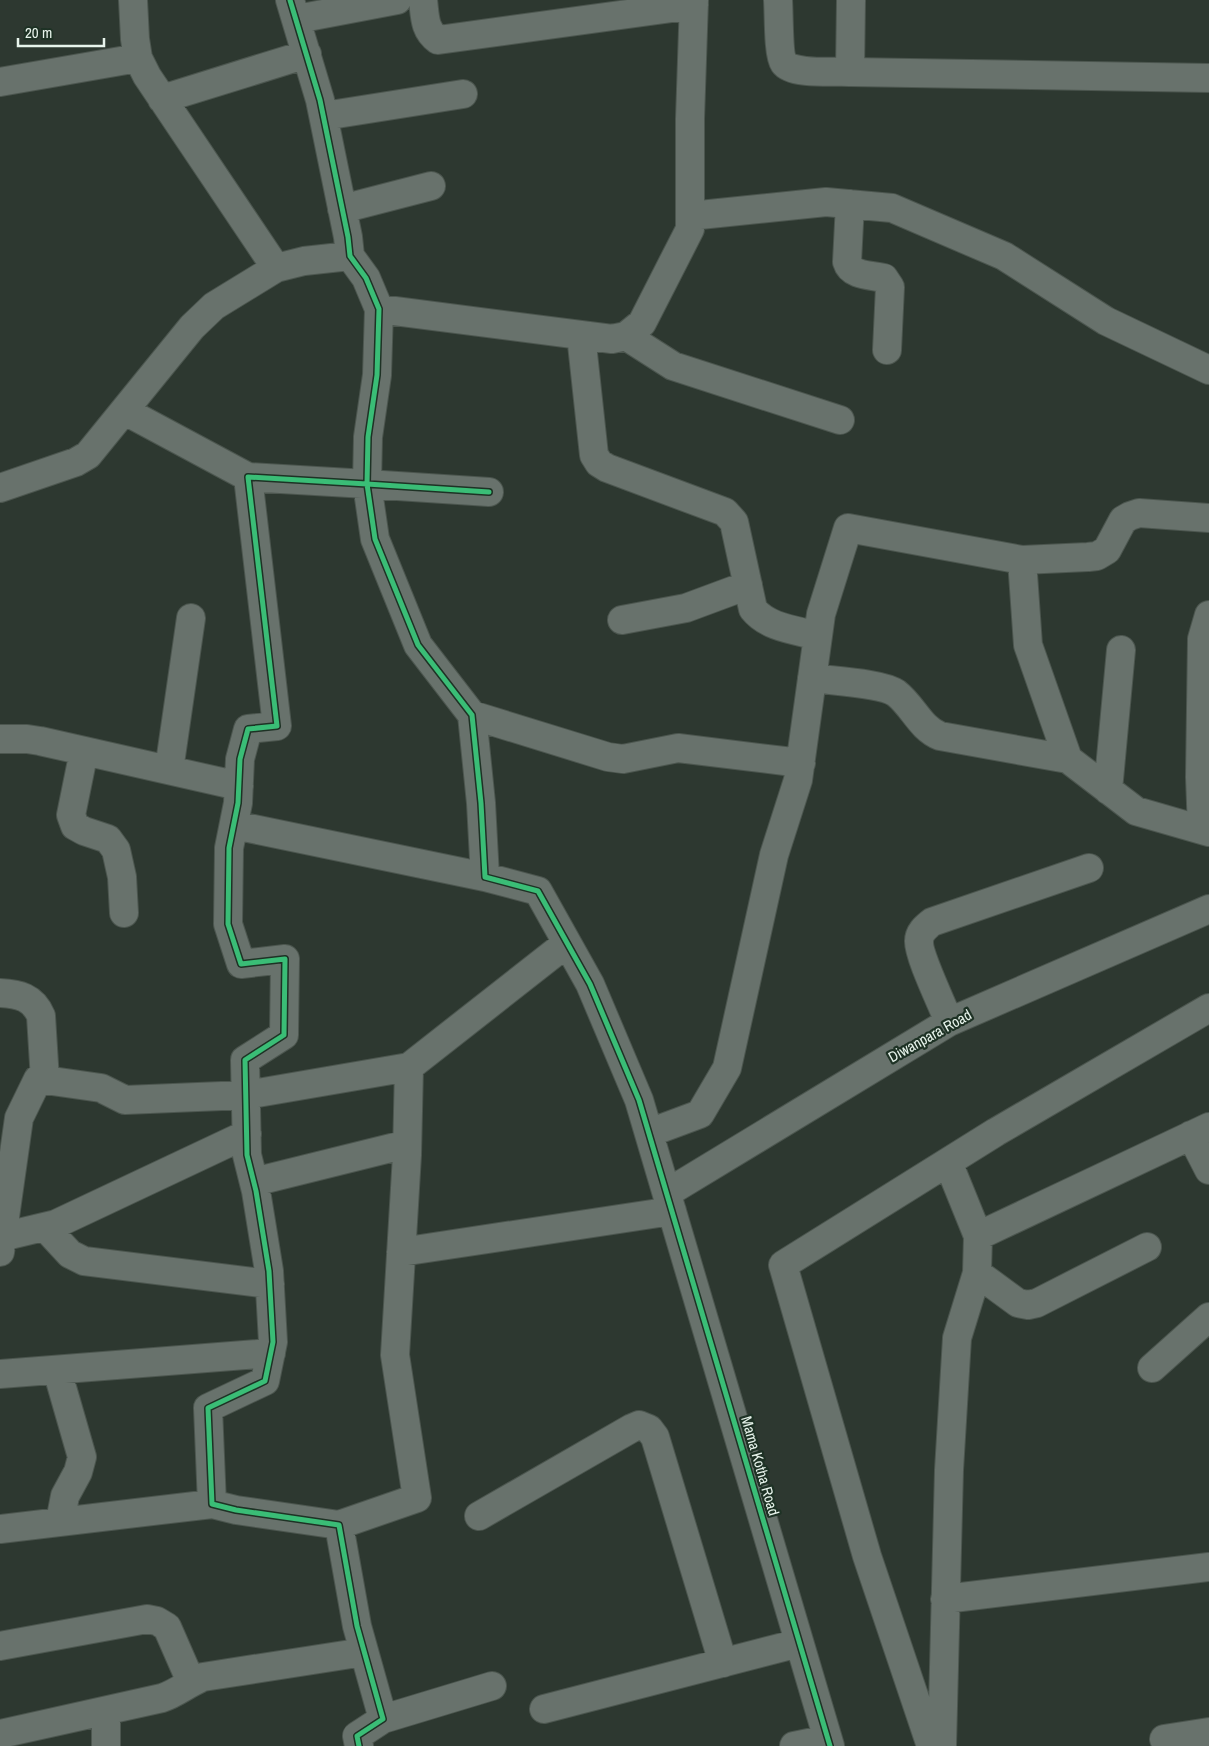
<svg xmlns="http://www.w3.org/2000/svg" width="1209" height="1746" viewBox="0 0 1209 1746" font-family="'Archivo Narrow',sans-serif">
<style>
.lines{fill:none;stroke-linecap:round;stroke-linejoin:round}
.minor-casing{stroke:#4c564f;stroke-width:30}
.minor{stroke:#68726c;stroke-width:28}
.cycleway-casing{stroke:#1e3225;stroke-width:8}
.cycleway{stroke:#3abd76;stroke-width:5}
.labels{text-anchor:middle;stroke-width:4.5;stroke-linejoin:round;paint-order:stroke}
.street-label{font-size:15px;fill:#e8f4ec;stroke:#1e3225}
</style>
<rect width="100%" height="100%" fill="#2d3830"/>
<g class="lines">
<defs>
<path id="minor" d="M133,0l2,39 3,19 9,18 129,192
M290,0l30,100 28,137 2,19 16,22 13,31 -2,66 -9,62 -1,47 -119,-7 29,249 -29,3 -8,30 -2,44 -9,45 -1,76 13,40 44,-5 -1,76 -39,25 2,95 9,36 13,80 4,71 -8,39 -57,27 4,96 24,6 103,15 18,101 26,93 -26,17 2,10
M423,0c2,16 1,30 15,40l256,-35
M778,0c1,12 0,55 6,63 8,12 52,8 66,9l359,6
M297,19l100,-19
M850,72l1,-72
M0,82l138,-24
M162,99l145,-45
M324,116l139,-22
M850,204l-3,58c4,14 24,13 37,16l6,9 -3,63
M342,209l89,-23
M690,216l136,-14 66,6 112,48 102,65 103,49
M379,309l233,30 14,-3 16,-13 48,-94v-110l4,-119
M581,335l13,120 5,8 8,5 118,44 9,10 19,87c15,19 43,21 65,27
M626,336l47,30 167,54
M125,411l123,66
M0,488l76,-26 12,-7 104,-128 22,-21 62,-38 28,-7 46,-5
M489,492l-122,-8 8,55 43,106 54,70 9,88 4,74 53,14 52,93 49,116 191,646
M1022,560l66,-3 9,-1 10,-6 16,-30 7,-4 9,-3 70,5
M622,620l64,-12 62,-23
M812,678c20,3 70,5 84,15 17,13 24,35 44,43l128,23
M472,715l136,42 15,2 55,-11 123,15
M0,739h27l13,2 199,45
M84,751l-13,64 4,11 9,5 24,8 8,11 6,27 2,36
M169,770l22,-152
M1108,790l13,-140
M234,825l251,52
M1202,830l-2,-53 2,-138 7,-24
M0,993c19,1 33,4 41,23l4,64
M949,1022c-6,-16 -31,-67 -30,-81 0,-9 7,-14 13,-19l157,-54
M649,1133l51,-19 27,-46 47,-213 24,-75 23,-166 27,-86 174,32 6,85 40,114 68,52 73,21
M1191,1135l18,35
M254,1182l153,-38
M667,1193l282,-171 260,-113
M45,1227l25,27 14,7 186,23
M978,1236l231,-109
M2,1237l54,-13 191,-90
M0,1252l19,-134 19,-39 63,9 24,12 121,-5 163,-28
M401,1252l271,-41
M977,1273l41,30 10,2 9,-2 110,-56
M1152,1368l57,-51
M57,1370l25,87 -4,15 -13,24 -5,26
M0,1374l271,-21
M479,1516l153,-88 7,-3 10,4 6,8 68,226
M339,1525l78,-27 -22,-143 12,-200 2,-88 158,-124
M0,1529l212,-25
M945,1599l264,-32
M0,1646l147,-27 10,2 10,6 24,55
M544,1709l255,-66
M106,1711v35
M383,1719l109,-33
M0,1734l162,-36c15,-5 26,-15 41,-21l161,-25
M1164,1739l45,-7
M794,1746l34,-7
M931,1746l-64,-190 -84,-291 213,-133 213,-124
M942,1746l7,-276 8,-132 20,-65 1,-37 -30,-74"/>
</defs>
<use href="#minor" class="minor-casing"/>
<use href="#minor" class="minor"/>
<defs>
<path id="cycleway" d="M290,0l30,100 28,137 2,19 16,22 13,31 -2,66 -9,62 -1,47 -119,-7 29,249 -29,3 -8,30 -2,44 -9,45 -1,76 13,40 44,-5 -1,76 -39,25 2,95 9,36 13,80 4,71 -8,39 -57,27 4,96 24,6 103,15 18,101 26,93 -26,17 2,10
M489,492l-122,-8 8,55 43,106 54,70 9,88 4,74 53,14 52,93 49,116 191,646"/>
</defs>
<use href="#cycleway" class="cycleway-casing"/>
<use href="#cycleway" class="cycleway"/>
</g>
<g class="labels">
<g class="street-label">
<text transform="translate(930 1036) rotate(-29)" y="5">Diwanpara Road</text>
<text transform="translate(760 1466) rotate(74)" y="5">Mama Kotha Road</text>
</g>
</g>
<path d="M18 38v8h86v-8" fill="none" stroke="#e8f4ec" stroke-width="2.5"/>
<text x="25" y="38" font-size="15" fill="#e8f4ec" stroke="#1e3225" stroke-width="4" paint-order="stroke">20 m</text>
</svg>
